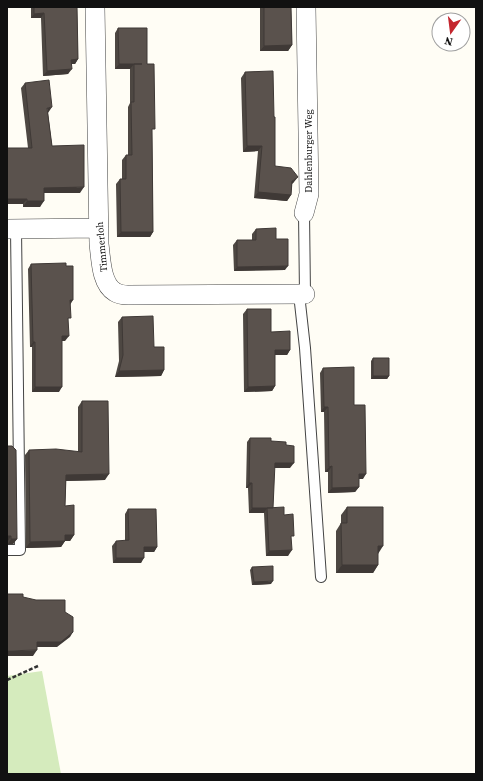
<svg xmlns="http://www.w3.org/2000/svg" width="483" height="781" viewBox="0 0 483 781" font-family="'Source Serif 4',serif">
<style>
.grass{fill:#d5ebbd}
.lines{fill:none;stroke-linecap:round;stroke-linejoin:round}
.service-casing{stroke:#444;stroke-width:12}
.minor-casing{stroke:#444;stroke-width:20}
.path{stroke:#333;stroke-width:2.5;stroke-dasharray:4 2;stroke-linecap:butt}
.service{stroke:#fff;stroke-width:10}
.minor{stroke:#fff;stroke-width:19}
.wall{fill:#4d4742}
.shaded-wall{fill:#3f3936}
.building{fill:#5a524d;stroke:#3f3936}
.labels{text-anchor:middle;stroke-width:4;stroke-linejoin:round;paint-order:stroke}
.street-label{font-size:10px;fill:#111;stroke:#fff}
</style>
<rect width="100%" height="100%" fill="#fffdf5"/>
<path class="grass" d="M42,671l19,103h-54v-98z"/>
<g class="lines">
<defs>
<path id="service" d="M304,213l1,81
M299,294l6,54 16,229
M7,550h13l-4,-321"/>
<path id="minor" d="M95,7l4,237c2,15 2,40 16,48 3,2 9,3 13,3l177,-1
M304,213l5,-19 -3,-187
M7,229l92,-1"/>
</defs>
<use href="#service" class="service-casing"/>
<use href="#minor" class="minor-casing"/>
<path class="path" d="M7,680l31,-14"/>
<use href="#service" class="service"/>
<use href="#minor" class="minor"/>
</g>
<path class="wall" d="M31,7h46l1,52 -3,5h-3l-4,10 -25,2 -2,-58h-10z
M260,7h31l1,38 -4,6h-28z
M118,28l29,36 5,70 1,98 -3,5h-33l-1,-53 4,-5h2v-19l4,-5h2v-48l2,-4v-34h-15v-36z
M245,72l29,45 1,49 19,16 -2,2 -1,11 -4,6 -33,-3 4,-47 -15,1 -2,-74z
M25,83l23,30 4,33 28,47h-36l-4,14h-17v-3h-16v-56h21l-7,-60z
M256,229l20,10 9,31 -51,1 -1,-26 4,-5h15v-6z
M31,264l39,41 -5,36h-3l-3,51h-27v-45h-2l-2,-78z
M247,309l43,41 -3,5h-12v31l-3,5 -28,1 -1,-78z
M122,317l32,30 10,23 -3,6 -46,1 4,-16 -1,-39z
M373,358l16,18 -2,3h-16v-18z
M323,368l31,37 9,74h-4v8l-4,5 -27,1v-21h-3l-1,-60h-3l-1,-39z
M82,401l23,79 -39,1 -1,25 9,29 -4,6h-5l-4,6 -35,1 -1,-93 4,-5 49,2v-45z
M250,438l21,3 15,4 4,23h-16l-1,40 11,7 7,25 -3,16h-22l-2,-43h-15l-1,-25h-2l1,-46z
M7,446l10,93 -4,5h-5v-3h-1z
M347,507l31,46v12l-5,8h-37v-42l5,-8v-8z
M128,509l29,38 -3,5h-10l-3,11h-28l-1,-17 4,-5h9v-27z
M252,567l19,17 -19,1 -2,-15z"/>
<path class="shaded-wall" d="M44,13l-3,5h-10l3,-4z
M292,45l-4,6h-28l4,-5z
M78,59l-3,5h-7l3,-4z
M119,64h23h-8l-4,5h-15z
M72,69l-4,5 -25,2 4,-5z
M52,107l-4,6 -1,-5z
M247,146h15l-4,5 -15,1z
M298,177l-4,5 -6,5 4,-6z
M84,187l-4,6h-40l4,-5z
M258,192l33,3 -4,6 -33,-3z
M7,199h20l-4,5h-16z
M27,201h17l-4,6h-17z
M121,232h32l-3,5h-33z
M288,266l-3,4 -51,1 3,-4z
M70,300h3l-3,5z
M62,336h7l-4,5h-7z
M33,342h2l-3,5h-2z
M275,350h15l-3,5h-16z
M164,370l-3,6 -46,1 4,-6z
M373,376h16l-2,3h-16z
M275,386l-3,5 -28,1 4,-5z
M35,387h27l-3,5h-27z
M324,407h4l-4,5h-3z
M275,463h19l-4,5h-19z
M332,466l-4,6h-3l4,-5z
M109,474l-4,6 -43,1 4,-6z
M359,474h7l-3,5h-8z
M249,483h3l-4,5h-2z
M359,487l-4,5 -27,1 4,-5z
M252,508h21h-6l-3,5h-15z
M65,535h9l-4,6h-9z
M7,536h4l-3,5h-1z
M11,539h6l-4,5h-5z
M65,541l-4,6 -35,1 4,-6z
M378,546h5l-5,8z
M144,547h13l-3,5h-13z
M292,550l-4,6h-22l3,-5z
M116,558h28l-3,5h-28z
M342,565h36l-5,8h-37z
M273,581l-2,3 -19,1 2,-3z
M73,632l-3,5 -13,10h-24l4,-5z
M37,650l-4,6h-26v-5z"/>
<path class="building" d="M34,7h43l1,52 -7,1 1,9 -25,2 -3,-58 -10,1z
M264,7h27l1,38 -28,1z
M118,28h29v36h7l1,65h-3l1,103h-32l-1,-53h6v-24h6l-1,-53h3v-38h8h-23z
M273,71l1,46h1v49l16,2 7,9 -6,4 -1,14 -33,-3 4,-46h-15l-2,-74z
M49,80l3,27 -5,1 5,38 32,-1v42l-40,1v13h-17v-2h-20v-51h25l-7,-65z
M276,228v11h12v27l-51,1v-27h19v-11z
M66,263v3h7v34h-3l1,18h-3l1,18h-7v51h-27v-45h-2l-2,-78z
M247,309h24v23l19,-1v19h-15v36l-27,1z
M153,316l1,31h10v23l-45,1 4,-16 -1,-38z
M373,358h16v18h-16z
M354,367v38h11l1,69h-7v13l-27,1v-22l-3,1 -1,-60h-4l-1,-39z
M82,401h26l1,73 -43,1 -1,31 9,-1v30h-9v6l-35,1 -1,-92 27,-1 26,3z
M250,438h21v3l15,1v3l8,1v17h-19l-2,45h-21v-25h-3z
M7,446h5l4,4 1,89h-6v-3h-4z
M284,507v8l9,-1 1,22h-3l1,14 -23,1 -2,-43z
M347,507h36v39h-5v19h-36l-1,-42h6z
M128,509h28l1,38h-13v11h-28v-17l13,-1z
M273,566v15l-19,1 -2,-15z
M7,594h16v3l13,3h29v12l8,5v15l-12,10h-24v8l-30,1z"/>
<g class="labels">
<g class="street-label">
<text transform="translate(308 151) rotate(-90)" y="4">Dahlenburger Weg</text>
<text transform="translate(101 247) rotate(-95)" y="4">Timmerloh</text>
</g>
</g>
<rect width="483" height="781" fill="none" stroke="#111111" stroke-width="16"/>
<g transform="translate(451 32) rotate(194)"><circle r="19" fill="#ffffff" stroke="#a0a0a0"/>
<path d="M0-3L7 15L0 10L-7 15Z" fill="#c4262e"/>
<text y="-6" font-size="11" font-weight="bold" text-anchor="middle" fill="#111111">N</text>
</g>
</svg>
